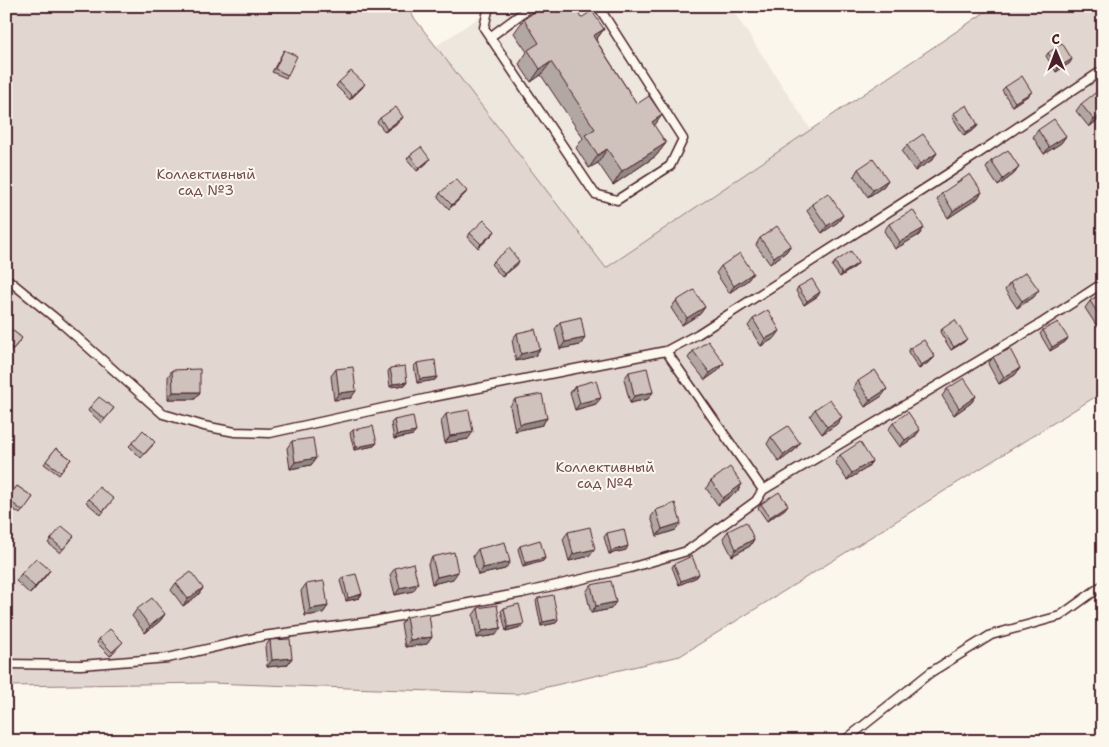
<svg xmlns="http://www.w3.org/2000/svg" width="1109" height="747" viewBox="0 0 1109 747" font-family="'Shantell Sans',sans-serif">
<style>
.built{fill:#eee7de}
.green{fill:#e2d7d0;stroke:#967b7e}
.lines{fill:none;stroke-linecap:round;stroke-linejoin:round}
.lane-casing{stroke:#4a1f2b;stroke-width:11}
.lane{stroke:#fbf7ec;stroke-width:8}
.wall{fill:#b2a7a2;stroke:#4a1f2b}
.shaded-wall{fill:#918884;stroke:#4a1f2b}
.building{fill:#cfc2bc;stroke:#4a1f2b}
.labels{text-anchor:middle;stroke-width:4;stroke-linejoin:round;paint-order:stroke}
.park-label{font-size:14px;fill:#704d54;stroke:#fbf7ec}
</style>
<rect width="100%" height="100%" fill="#fbf7ec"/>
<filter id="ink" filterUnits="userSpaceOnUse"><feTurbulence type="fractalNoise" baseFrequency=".02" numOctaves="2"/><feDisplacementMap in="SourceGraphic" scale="10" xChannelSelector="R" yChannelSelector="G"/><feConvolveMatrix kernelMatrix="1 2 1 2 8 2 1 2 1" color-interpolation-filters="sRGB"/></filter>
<g filter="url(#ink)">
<path class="built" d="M496,6h234l81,124 -205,138 -170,-222z"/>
<path class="green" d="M6,6h399l201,262 388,-262h109v386l-423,264 -163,38 -307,-11 -204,3z"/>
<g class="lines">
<defs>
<path id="lane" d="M489,6l-5,22 111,166 22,6 53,-34 13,-27 -85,-133
M490,37l42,-31
M6,278l54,44 103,92 41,12 31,6 35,1 163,-36 233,-46 97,139 -7,11 -69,50 -57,17 -108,25 -154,29 -105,14 -95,22 -87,7 -75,-1
M666,351l32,-17 251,-161 154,-103
M763,490l277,-166 63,-41
M844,741l87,-69 60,-37 69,-19 43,-31"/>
</defs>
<use href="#lane" class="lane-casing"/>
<use href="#lane" class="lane"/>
</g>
<path class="wall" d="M581,18l23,11 -8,11 41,64 17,22 12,17 -10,13 -43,29 -15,-22 -9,5 -13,-20 7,-10 -42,-63 -10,7 -12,-18 8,-12 -13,-19 10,-14z
M1103,22v13l-6,-8 3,-3z
M284,50l4,25 -2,3 -14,-6z
M1048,53l22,10 -14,9 -10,-16z
M339,82l23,6 -12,12 -14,-14z
M1005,87l27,5 -3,3 -17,11 -10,-16z
M1103,96v20l-14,11 -13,-16 5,-7z
M954,113l24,12 -2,3 -12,8 -12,-20z
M403,117l-3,4 -15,11 -8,-10 3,-4z
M1038,130l28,6 -5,7 -17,11 -11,-17z
M907,145l30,8 -5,7 -17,11 -13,-19z
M410,155l17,8 -10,8 -10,-12z
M991,161l28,6 -5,7 -16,12 -12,-18z
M858,169l30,11 -5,7 -15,10 -14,-21z
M467,191l-3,4 -15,14 -11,-12 2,-4z
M982,192l-5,7 -29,19 -11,-18 5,-7z
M812,204l31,11 -5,7 -16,11 -15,-22z
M889,224l35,4 -5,7 -24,14 -11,-18z
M495,231l-3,4 -14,13 -10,-11 2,-4z
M760,238l31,7 -5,7 -16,12 -14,-19z
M494,261l23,4 -15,12 -11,-13z
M835,262l23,1 -2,3 -16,11 -8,-11z
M721,266l32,7 -5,7 -19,13 -13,-20z
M1010,283l24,14 -17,11 -12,-18z
M798,287l20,9 -14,9 -8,-14z
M1103,292v32l-5,4 -13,-20 5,-7z
M676,301l29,6 -5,7 -18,11 -11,-17z
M753,319l22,19 -14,8 -13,-20z
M560,322l25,16 -5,7 -20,4 -5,-20z
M6,325l16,13 -12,15 -4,-4z
M942,329l22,13 -13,8 -11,-18z
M1043,330l25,8 -3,4 -15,9 -10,-17z
M517,333l23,16 -5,7 -19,5 -4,-21z
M910,348l22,12 -13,9 -11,-17z
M693,351l31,12 -5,7 -14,10 -17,-22z
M993,357l27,11 -5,7 -16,9 -11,-20z
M417,363l20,14 -2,3 -18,3 -3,-17z
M390,368l17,14 -2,3 -15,2 -2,-15z
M336,369l15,29 -17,2 -3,-24z
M172,370l28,22 -5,7h-27v-22z
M629,372l24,20 -5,7 -18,4 -6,-24z
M858,381l24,15 -17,11 -12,-19z
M575,386l21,18 -21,6 -5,-17z
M947,389l29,7 -5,7 -17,12 -12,-19z
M515,399l32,19 -5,7 -27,6 -5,-25z
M90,407l24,1 -12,15 -14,-12z
M815,409l22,15 -15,10 -12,-18z
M446,414l22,25 -23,4 -4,-22z
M394,420l22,12 -3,3 -19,4 -3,-16z
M893,423l22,14 -15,10 -12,-17z
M353,430l21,16 -20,4 -4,-17z
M771,437l24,13 -16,12 -12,-18z
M292,441l24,17 -5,7 -21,4 -3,-21z
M132,443l21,2 -12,13 -12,-12z
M56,448l15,11 -12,16 -15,-11z
M840,455l32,6 -5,7 -20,12 -12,-18z
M711,481l27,10 -20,14 -12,-17z
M17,486l16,11 -13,17 -14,-10v-3z
M89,499l22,3 -10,13 -15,-13z
M761,504l24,5 -18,12 -9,-13z
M656,510l20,20 -19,6 -6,-19z
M728,531l26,8 -4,7 -18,10 -9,-18z
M568,532l22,24 -21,5 -6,-22z
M607,533l19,17 -17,4 -5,-17z
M51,539h21l-12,14 -12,-10z
M520,546l25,12 -2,3 -20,6 -5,-18z
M478,549l27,20 -27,6 -5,-19z
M432,557l21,22 -21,5 -4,-20z
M674,564l23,13 -18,8 -7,-18z
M395,568l18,23 -18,4 -5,-20z
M50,570l-5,7 -15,17 -14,-13 5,-7z
M343,577l19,17 -3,4 -13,3 -6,-20z
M176,583l27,5 -5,7 -15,11 -12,-16z
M306,584l22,22 -5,7 -18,3 -4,-25z
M591,585l20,24 -20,4 -5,-21z
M538,598l18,25 -15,3 -5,-25z
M478,608l18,27 -19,3 -4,-23z
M504,608l20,16 -3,3 -15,4 -5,-20z
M137,609l28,5 -5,7 -15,12 -13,-17z
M406,617l26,20 -5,7 -22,3 -4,-23z
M99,639l24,3 -13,14 -13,-13z
M270,640l22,18 -5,7 -20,2 -2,-20z"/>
<path class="shaded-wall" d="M604,29l-10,13 -1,-6z
M1072,59l-2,4 -14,9 2,-4z
M551,62l-10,13 -10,7 9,-13z
M365,84l-3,4 -12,12 2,-4z
M1032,92l-3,3 -17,11 3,-4z
M1103,113v3l-14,11 5,-7z
M662,115l-9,13 -1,-6z
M403,117l-3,4 -15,11 2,-3z
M978,125l-2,3 -12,8 2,-4z
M1066,136l-5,7 -17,11 5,-7z
M666,143l-10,13 -43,29 9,-14z
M607,149l-9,14 -9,5 9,-13z
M937,153l-5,7 -17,11 5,-7z
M430,159l-3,4 -10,8 2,-3z
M1019,167l-5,7 -16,12 5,-7z
M888,180l-5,7 -15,10 5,-7z
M467,191l-3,4 -15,14 3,-4z
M982,192l-5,7 -29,19 5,-7z
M843,215l-5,7 -16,11 5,-7z
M924,228l-5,7 -24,14 5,-7z
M495,231l-3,4 -14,13 3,-4z
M791,245l-5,7 -16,12 4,-7z
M519,261l-2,4 -15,12 2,-3z
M858,263l-2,3 -16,11 2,-3z
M753,273l-5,7 -19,13 5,-7z
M1039,290l-5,7 -17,11 5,-7z
M820,292l-2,4 -14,9 3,-4z
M705,307l-5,7 -18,11 5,-7z
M1103,321v3l-5,4z
M780,331l-5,7 -14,8 4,-7z
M585,338l-5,7 -20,4 5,-7z
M1068,338l-3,4 -15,9 2,-4z
M967,339l-3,3 -13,8 3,-3z
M540,349l-5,7 -19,5 5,-7z
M935,357l-3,3 -13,9 2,-4z
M724,363l-5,7 -14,10 5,-7z
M1020,368l-5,7 -16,9 5,-7z
M437,377l-2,3 -18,3 3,-4z
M407,382l-2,3 -15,2 3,-3z
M887,389l-5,7 -17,11 5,-7z
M356,391l-5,7 -17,2 5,-7z
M173,392h27l-5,7h-27z
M653,392l-5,7 -18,4 4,-7z
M976,396l-5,7 -17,12 5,-7z
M601,398l-5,6 -21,6 5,-7z
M842,417l-5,7 -15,10 5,-7z
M547,418l-5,7 -27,6 5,-7z
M920,430l-5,7 -15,10 5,-7z
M416,432l-3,3 -19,4 3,-4z
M473,432l-5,7 -23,4 5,-7z
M377,443l-3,3 -20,4 2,-3z
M800,443l-5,7 -16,12 5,-7z
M316,458l-5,7 -21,4 5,-7z
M872,461l-5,7 -20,12 5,-7z
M742,484l-4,7 -20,14 5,-7z
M788,505l-3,4 -18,12 3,-4z
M681,523l-5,7 -19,6 5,-7z
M754,539l-4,7 -18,10 4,-7z
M628,546l-2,4 -17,4 2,-3z
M595,549l-5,7 -21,5 4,-7z
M545,558l-2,3 -20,6 2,-4z
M510,562l-5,7 -27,6 5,-7z
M50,570l-5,7 -15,17 5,-7z
M458,572l-5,7 -21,5 5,-7z
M699,574l-2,3 -18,8 2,-4z
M418,584l-5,7 -18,4 5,-7z
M203,588l-5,7 -15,11 5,-7z
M362,594l-3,4 -13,3 2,-3z
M616,602l-5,7 -20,4 5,-7z
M328,606l-5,7 -18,3 5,-7z
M165,614l-5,7 -15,12 5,-7z
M558,619l-2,4 -15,3 2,-4z
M524,624l-3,3 -15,4 2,-4z
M501,628l-5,7 -19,3 5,-7z
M432,637l-5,7 -22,3 5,-7z
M292,658l-5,7 -20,2 5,-7z"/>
<path class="building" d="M544,6h30l7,12 11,-7 12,18 -11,7 44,68 12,-8 13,19 -10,7 14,21 -44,28 -15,-22 -9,6 -13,-20 10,-6 -44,-67 -11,7 -12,-19 11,-7 -15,-24z
M1103,22v6l-3,-4z
M1062,43l10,16 -14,9 -10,-15z
M284,50l13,6 -9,19 -13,-6z
M351,71l14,13 -13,12 -13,-14z
M1022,76l10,16 -17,10 -10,-15z
M1099,90l4,6v17l-9,7 -13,-16z
M967,105l11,20 -12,7 -12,-19z
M396,107l7,10 -16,12 -7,-11z
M1054,119l12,17 -17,11 -11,-17z
M923,134l14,19 -17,11 -13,-19z
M421,147l9,12 -11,9 -9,-13z
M1008,150l11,17 -16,12 -12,-18z
M873,159l15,21 -15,10 -15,-21z
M970,174l12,18 -29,19 -11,-18z
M456,179l11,12 -15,14 -12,-12z
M828,193l15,22 -16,11 -15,-22z
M913,210l11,18 -24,14 -11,-18z
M484,220l11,11 -14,13 -11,-11z
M777,226l14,19 -17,12 -14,-19z
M509,248l10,13 -15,13 -10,-13z
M851,251l7,12 -16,11 -7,-12z
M740,253l13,20 -19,13 -13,-20z
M1026,272l13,18 -17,11 -12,-18z
M812,279l8,13 -13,9 -9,-14z
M694,290l11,17 -18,11 -11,-17z
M1103,292v29l-13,-20z
M768,310l12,21 -15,8 -12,-20z
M581,317l4,21 -20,4 -5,-20z
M955,320l12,19 -13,8 -12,-18z
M1058,322l10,16 -16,9 -9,-17z
M6,325l16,13 -9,11 -7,-5z
M535,329l5,20 -19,5 -4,-21z
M924,340l11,17 -14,8 -11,-17z
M708,341l16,22 -14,10 -17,-22z
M1010,349l10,19 -16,9 -11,-20z
M435,360l2,17 -17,2 -3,-16z
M405,366l2,16 -14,2 -3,-16z
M353,367l3,24 -17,2 -3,-24z
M647,368l6,24 -19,4 -5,-24z
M200,369v23h-27l-1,-22z
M875,370l12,19 -17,11 -12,-19z
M964,378l12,18 -17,12 -12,-19z
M596,380l5,18 -21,5 -5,-17z
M542,394l5,24 -27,6 -5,-25z
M99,397l15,11 -9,11 -15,-12z
M830,399l12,18 -15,10 -12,-18z
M469,410l4,22 -23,4 -4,-22z
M908,412l12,18 -15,10 -12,-17z
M413,416l3,16 -19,3 -3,-15z
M373,426l4,17 -21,4 -3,-17z
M788,426l12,17 -16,12 -13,-18z
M143,430l12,12 -11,12 -12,-11z
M313,438l3,20 -21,4 -3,-21z
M860,442l12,19 -20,12 -12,-18z
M56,448l15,11 -10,13 -15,-11z
M730,467l12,17 -19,14 -12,-17z
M17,486l16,11 -10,14 -16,-12z
M99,487l15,12 -11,12 -14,-12z
M779,492l9,13 -18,12 -9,-13z
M675,503l6,20 -19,6 -6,-19z
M746,522l8,17 -18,10 -8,-18z
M62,526l12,10 -11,13 -12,-10z
M590,527l5,22 -22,5 -5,-22z
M624,529l4,17 -17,5 -4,-18z
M540,540l5,18 -20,5 -5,-17z
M505,542l5,20 -27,6 -5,-19z
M454,552l4,20 -21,5 -5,-20z
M692,556l7,18 -18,7 -7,-17z
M36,558l14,12 -15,17 -14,-13z
M413,563l5,21 -18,4 -5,-20z
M191,572l12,16 -15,11 -12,-16z
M356,574l6,20 -14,4 -5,-21z
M324,581l4,25 -18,3 -4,-25z
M611,581l5,21 -20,4 -5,-21z
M553,595l5,24 -15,3 -5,-24z
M152,598l13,16 -15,12 -13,-17z
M519,604l5,20 -16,3 -4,-19z
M497,605l4,23 -19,3 -4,-23z
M429,613l3,24 -22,3 -4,-23z
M110,629l13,13 -11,10 -13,-13z
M290,639l2,19 -20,2 -2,-20z"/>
</g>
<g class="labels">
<g class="park-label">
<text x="206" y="179">Коллективный<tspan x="206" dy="16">сад №3</tspan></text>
<text x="605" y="472">Коллективный<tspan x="605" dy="16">сад №4</tspan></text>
</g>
</g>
<rect width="1109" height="747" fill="none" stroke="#fbf7ec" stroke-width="25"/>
<rect x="12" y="12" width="1084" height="722" fill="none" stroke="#4a1f2b" stroke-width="2" filter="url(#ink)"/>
<g transform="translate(1056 52) rotate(359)" stroke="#fbf7ec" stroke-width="4" paint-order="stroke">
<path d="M0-4L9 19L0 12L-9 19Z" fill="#4a1f2b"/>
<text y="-8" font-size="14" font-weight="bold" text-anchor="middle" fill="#4a1f2b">С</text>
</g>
</svg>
